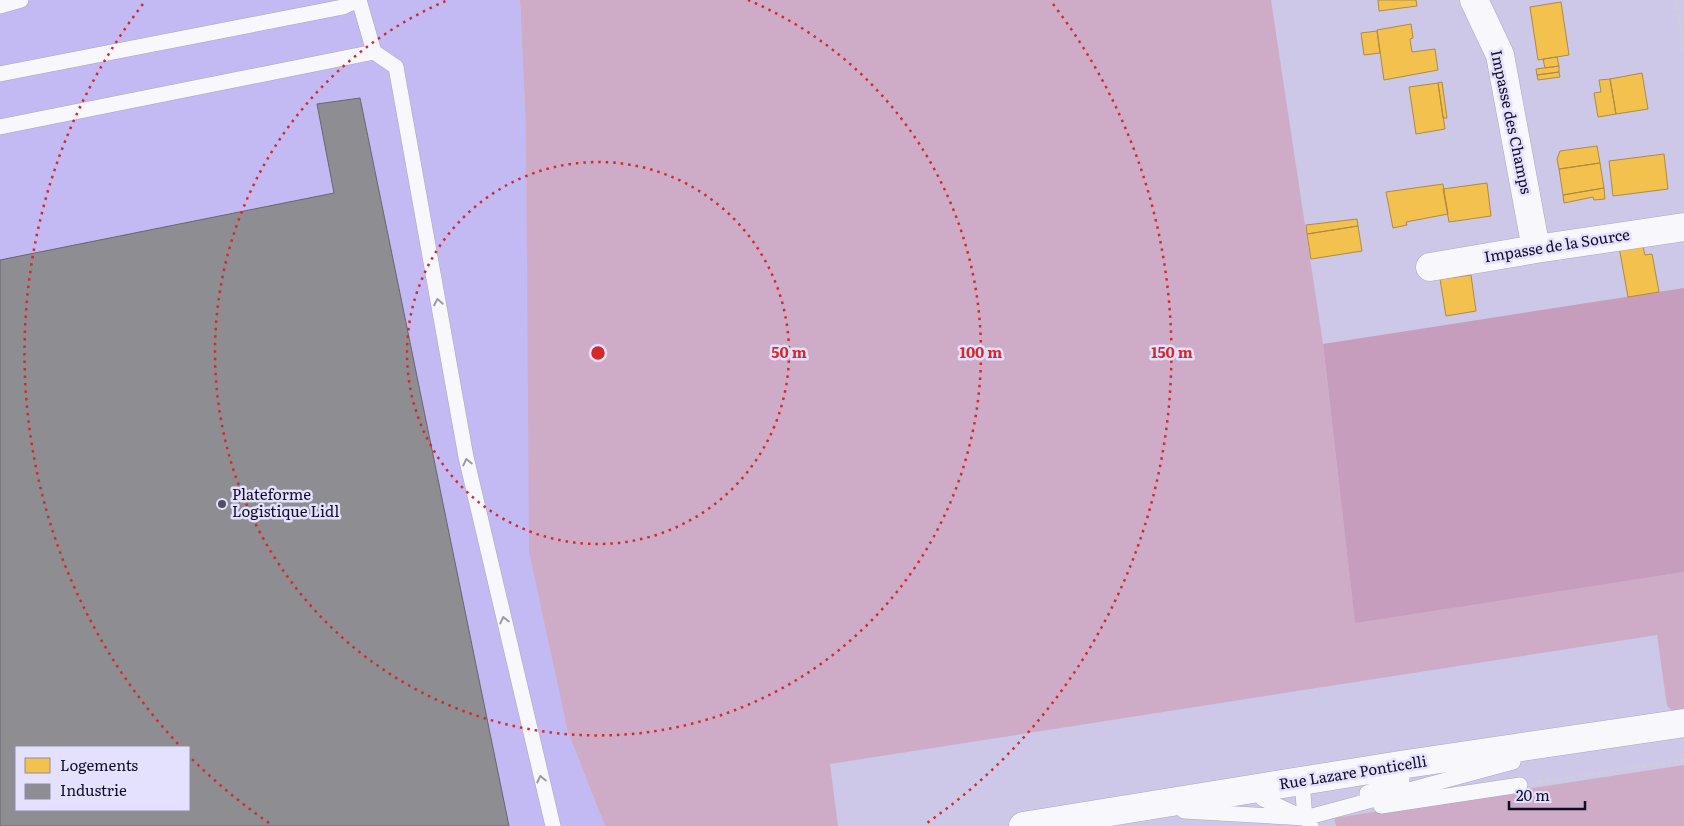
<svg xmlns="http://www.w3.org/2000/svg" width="1684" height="826" viewBox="0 0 1684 826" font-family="Literata,serif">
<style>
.built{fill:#c3b9f3;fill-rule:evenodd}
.green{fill:#ceacc8}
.forest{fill:#c79dbd}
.homes{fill:#f2c14e;stroke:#af8a42}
.industry{fill:#8d8d92;stroke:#686671;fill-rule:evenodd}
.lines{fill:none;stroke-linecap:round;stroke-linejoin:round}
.lane-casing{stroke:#aba6c2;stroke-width:16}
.street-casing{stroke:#aba6c2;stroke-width:29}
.path{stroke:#cfcdd7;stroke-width:3;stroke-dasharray:4 2.5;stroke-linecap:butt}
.lane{stroke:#f8f7fc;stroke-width:15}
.street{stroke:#f8f7fc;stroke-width:28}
.oneway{stroke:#9c99a6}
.ring{fill:none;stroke:#d62828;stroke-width:2.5;stroke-dasharray:2.5 5}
.poi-dot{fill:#534d69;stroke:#e4e1fe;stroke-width:2}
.labels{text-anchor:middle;stroke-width:5;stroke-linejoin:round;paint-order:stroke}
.street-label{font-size:15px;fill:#120b25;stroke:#e4e1fe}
.poi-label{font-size:15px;fill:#120b25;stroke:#e4e1fe;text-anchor:start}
.centre{fill:#d62828;stroke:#e4e1fe;stroke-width:2.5}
.ring-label{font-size:15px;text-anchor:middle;font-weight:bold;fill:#d62828;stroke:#e4e1fe;stroke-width:5;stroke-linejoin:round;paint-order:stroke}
</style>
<rect width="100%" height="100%" fill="#cdc8e8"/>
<path class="built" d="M0,0h520l6,129 42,603 37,94h-605zM16,747h173v63h-173z"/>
<path class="green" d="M520,0h751l52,344 32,278 329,-50v138l-10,2 -7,-6 -10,-71 -827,129 8,62h-233l-37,-94 -39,-181 -3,-422z
M1684,765v61h-348l-2,-8z"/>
<path class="forest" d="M1684,288v284l-329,51 -32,-279z"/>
<path class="homes" d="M1378,0h38l1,6 -38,5z
M1561,2l8,53 -31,5 -8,-53z
M1411,24l2,14 -3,1 2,13 23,-3 3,21 -54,10 -7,-50z
M1377,31l3,22 -16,2 -3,-22z
M1557,57l2,9 -14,2 -2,-9z
M1559,66v6l-22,3 -1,-6z
M1559,72l1,5 -22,3 -1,-5z
M1642,73l6,36 -32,5 -6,-35z
M1610,79l6,35 -18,3 -4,-24 7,-1 -2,-12z
M1442,82l5,36h-4l-5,-35z
M1438,83l7,46 -29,5 -7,-47z
M1597,146l3,17 -41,6 -2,-10 3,-8z
M1664,154l4,35 -55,7 -4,-35z
M1600,163l4,25 -41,7 -4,-26z
M1487,183l4,33 -42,6 -6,-33z
M1443,184l5,30 -42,8 1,3 -14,3 -7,-36z
M1604,188l1,11 -11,1 -1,-3 -29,6 -1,-8z
M1357,219l1,7 -51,8 -1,-9z
M1358,226l4,25 -51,8 -4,-25z
M1642,243l3,12 7,-1 7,38 -31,5 -9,-50z
M1471,275l5,36 -30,5 -6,-37z"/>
<path class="industry" d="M360,98l149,728h-509v-566l334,-67 -17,-89zM16,747h173v63h-173z"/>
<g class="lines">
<defs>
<path id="lane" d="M359,0l15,52
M0,6l21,-6
M0,74l343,-67 15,-7
M0,127l374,-75 22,15 70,390 87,369
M1367,793l35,-14
M1303,794l2,24 6,7
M1263,799l33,15
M1381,806l139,-21
M1184,811l121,7 208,-56"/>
<path id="street" d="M1474,0l26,55 36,194
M1430,267l106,-18 148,-22
M1023,826l377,-61 284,-42"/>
</defs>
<use href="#lane" class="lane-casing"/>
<use href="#street" class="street-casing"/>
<path class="path" d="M1676,0l8,52
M1539,782l145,-22"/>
<use href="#lane" class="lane"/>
<use href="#street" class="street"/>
</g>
<defs><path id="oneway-chevron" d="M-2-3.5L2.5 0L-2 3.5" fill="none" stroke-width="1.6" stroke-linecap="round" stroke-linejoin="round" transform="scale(1.25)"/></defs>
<g class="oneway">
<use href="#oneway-chevron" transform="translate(438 302) rotate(-100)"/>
<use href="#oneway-chevron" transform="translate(467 462) rotate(-103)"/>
<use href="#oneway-chevron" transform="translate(504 620) rotate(-103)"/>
<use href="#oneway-chevron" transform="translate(541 779) rotate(-103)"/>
</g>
<g class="ring">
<circle cx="598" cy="353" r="191"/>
<path d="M748 0A383 383 0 1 1 448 0"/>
<path d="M269 823A574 574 0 0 1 192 759M178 744A574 574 0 0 1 143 4M1053 4A574 574 0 0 1 927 823"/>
</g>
<circle class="poi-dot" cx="222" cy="504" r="5"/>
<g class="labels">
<g class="street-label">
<text transform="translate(1511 122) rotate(78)" y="5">Impasse des Champs</text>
<text transform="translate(1557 246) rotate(-9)" y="5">Impasse de la Source</text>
<text transform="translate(1353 773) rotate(-9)" y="5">Rue Lazare Ponticelli</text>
</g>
<g class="poi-label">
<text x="232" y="500">Plateforme<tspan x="232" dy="17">Logistique Lidl</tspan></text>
</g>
</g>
<circle cx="598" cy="353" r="8" class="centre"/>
<g class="ring-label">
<text x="789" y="358">50 m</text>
<text x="981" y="358">100 m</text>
<text x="1172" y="358">150 m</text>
</g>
<rect x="15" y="746" width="175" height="65" fill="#e4e1fe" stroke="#908ba7"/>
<rect x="25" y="758" width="25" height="15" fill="#f2c14e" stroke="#908ba7"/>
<text x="60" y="771" font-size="15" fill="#120b25">Logements</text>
<rect x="25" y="784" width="25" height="15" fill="#8d8d92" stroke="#908ba7"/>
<text x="60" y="796" font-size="15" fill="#120b25">Industrie</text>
<path d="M1509 801v8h76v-8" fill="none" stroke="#120b25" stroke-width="2.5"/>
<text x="1516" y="801" font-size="15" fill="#120b25" stroke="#e4e1fe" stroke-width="4" paint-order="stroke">20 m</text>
</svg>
